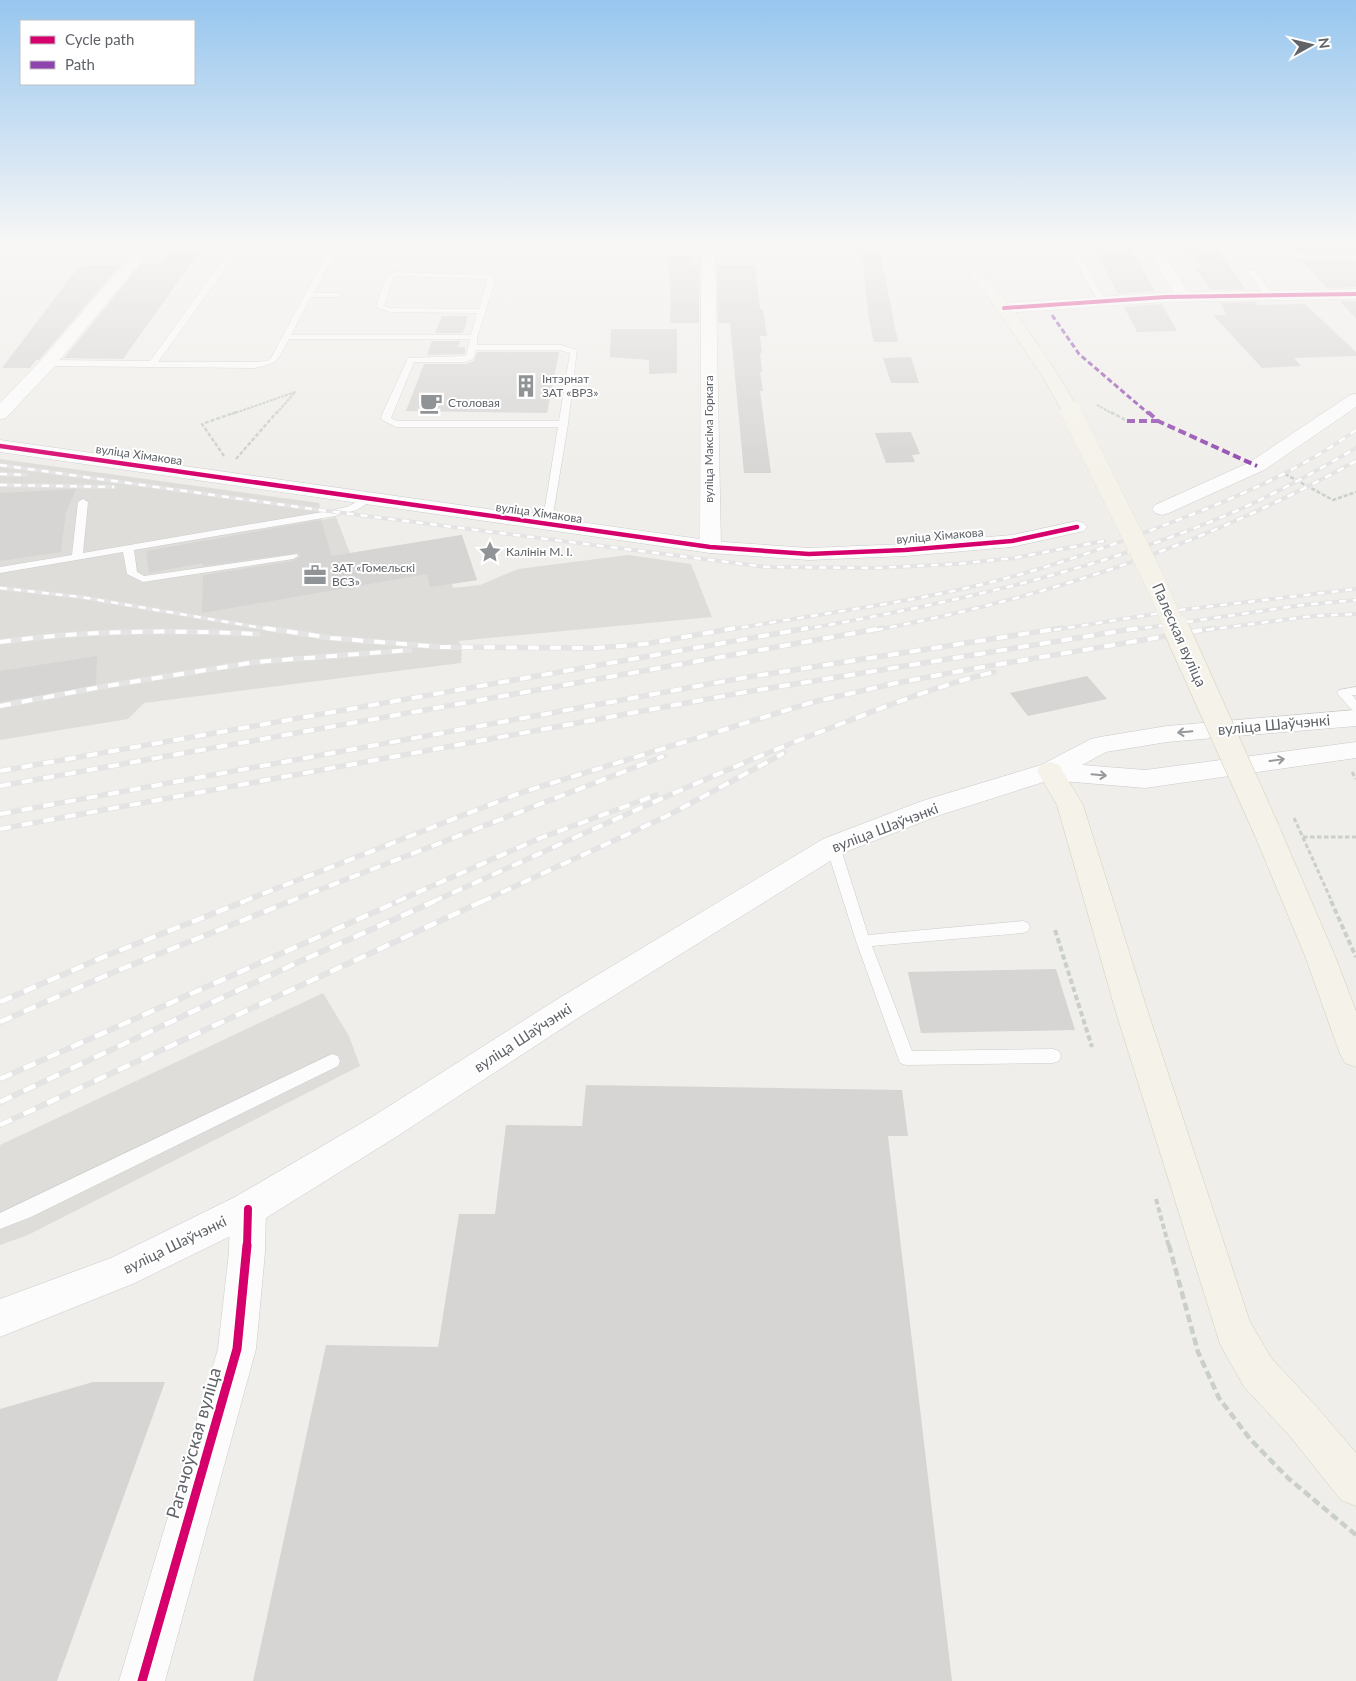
<svg xmlns="http://www.w3.org/2000/svg" width="1356" height="1681" viewBox="0 0 1356 1681" font-family="Lato,sans-serif">
<style>
.industrial{fill:#dfddda}
.building{fill:#d6d5d3}
.lines{fill:none;stroke-linecap:round;stroke-linejoin:round}
.service-casing{stroke:#cbcccc;stroke-width:1}
.minor-casing{stroke:#cbcccc;stroke-width:1}
.tertiary-casing{stroke:#cbcccc;stroke-width:1}
.secondary-casing{stroke:#cacacb;stroke-width:1}
.primary-casing{stroke:#d7ceb8;stroke-width:1}
.path-far4{stroke:#cacfcc;stroke-width:2;stroke-dasharray:3 1;stroke-linecap:butt}
.path-far3{stroke:#cacfcc;stroke-width:2.5;stroke-dasharray:4 2;stroke-linecap:butt}
.path-far2{stroke:#cacfcc;stroke-width:3;stroke-dasharray:4.5 2.5;stroke-linecap:butt}
.path-far1{stroke:#cacfcc;stroke-width:4;stroke-dasharray:5.5 3;stroke-linecap:butt}
.path{stroke:#cacfcc;stroke-width:4.5;stroke-dasharray:8 4;stroke-linecap:butt}
.service{fill:#fdfcfc;fill-rule:evenodd}
.minor{fill:#fdfcfc;fill-rule:evenodd}
.tertiary{fill:#fdfcfc;fill-rule:evenodd}
.secondary{fill:#fdfcfc;fill-rule:evenodd}
.primary{fill:#f4f2e9;fill-rule:evenodd}
.rail-far2-casing{stroke:#e4e4e4;stroke-width:4}
.rail-far1-casing{stroke:#e4e4e4;stroke-width:5.5}
.rail-casing{stroke:#e4e4e4;stroke-width:6}
.rail-far2{stroke:#fff;stroke-width:2.5;stroke-dasharray:7;stroke-linecap:butt}
.rail-far1{stroke:#fff;stroke-width:4;stroke-dasharray:11;stroke-linecap:butt}
.rail{stroke:#fff;stroke-width:4.5;stroke-dasharray:13;stroke-linecap:butt}
.primary-bridge-far2-casing{stroke:#d7ceb8;stroke-width:17;stroke-linecap:butt}
.primary-bridge-far1-casing{stroke:#d7ceb8;stroke-width:21;stroke-linecap:butt}
.primary-bridge-casing{stroke:#d7ceb8;stroke-width:27;stroke-linecap:butt}
.path-bridge{stroke:#cacfcc;stroke-width:3;stroke-dasharray:4.5 2.5;stroke-linecap:butt}
.primary-bridge-far2{stroke:#f4f2e9;stroke-width:16}
.primary-bridge-far1{stroke:#f4f2e9;stroke-width:21}
.primary-bridge{stroke:#f4f2e9;stroke-width:26}
.quiet-far1{stroke:#8e44ad;stroke-width:3;stroke-dasharray:5.5 3;stroke-linecap:butt}
.quiet{stroke:#8e44ad;stroke-width:4;stroke-dasharray:8 4;stroke-linecap:butt}
.cycleway-far3-casing{stroke:#fff;stroke-width:5.5}
.cycleway-far2-casing{stroke:#fff;stroke-width:7}
.cycleway-far1-casing{stroke:#fff;stroke-width:11}
.cycleway-casing{stroke:#fff;stroke-width:12}
.cycleway-far3{stroke:#d6006c;stroke-width:4}
.cycleway-far2{stroke:#d6006c;stroke-width:4.5}
.cycleway-far1{stroke:#d6006c;stroke-width:8}
.cycleway{stroke:#d6006c;stroke-width:9}
.oneway{stroke:#96999c}
.labels{text-anchor:middle;stroke-width:4;stroke-linejoin:round;paint-order:stroke}
.far-poi-label{font-size:12px;fill:#5f6368;stroke:#fff;text-anchor:start}
.far-street-label{font-size:12px;fill:#5f6368;stroke:#fff}
.street-label{font-size:15px;fill:#5f6368;stroke:#fff}
.near-street-label{font-size:18px;fill:#5f6368;stroke:#fff}
</style>
<rect width="100%" height="100%" fill="#efeeea"/>
<path class="industrial" d="M0,459l319,44 3,17 14,-3 14,36 111,-18 16,45 -25,4 1,4 27,-3 38,-16 110,-14 63,9 21,53 -254,24 4,5 -1,17 -317,40 -16,16 -128,21z
M323,993l26,43 11,30 -332,169 -28,10v-100z"/>
<path class="building" d="M861,242h17l20,100h-24l-6,-27z
M1091,242h36l28,49 -37,3z
M1183,242h29l34,47 -35,1 -15,-22h6z
M1284,242h72v11l-63,-1z
M171,252h28l-76,107 -59,-1 77,-94h21z
M668,256h23l1,9h7v58h-29l1,-41h-2z
M1301,260l55,1v26l-29,1z
M120,265l-81,95h-3l-6,8h-28l77,-102z
M717,265h38l5,44h3l4,27h-7l2,17h-2l2,19h-2l3,19h-3l11,82h-27l-14,-150h-12z
M1340,301h16v18z
M1256,302l2,3 47,-1 51,48v4l-62,2 7,8 -39,2 -49,-53h14l-7,-12z
M1162,304l15,27 -40,1 -13,-25z
M442,316h26l-5,17h-28z
M611,329h66v44l-28,1v-14l-39,-3z
M432,341h28l-2,6h7v7l-38,1z
M477,352h82l-12,61 -141,-2 18,-47h42l8,-3z
M911,357l8,26h-28l-8,-25z
M911,432l9,22 -8,1 3,7 -29,1 -11,-30z
M76,489l-10,23 -5,40 -61,9v-68z
M321,520l11,36 130,-21 15,45 -47,7 -3,-13 -225,39 1,-38 90,-14 7,-4 -1,-4 -96,13v-3l-54,10 -3,-22z
M97,656l-1,30 -96,16v-31z
M1087,676l20,23 -79,17 -18,-23z
M1056,969l19,61 -154,3 -13,-61z
M586,1085l316,5 6,46h-20l64,545h-699l73,-336 112,2 21,-133h36l11,-89 76,1z
M93,1382h72l-108,299h-57v-272z"/>
<g class="lines">
<defs>
<path id="service" d="M333,242h8l-4,7 76,-2 8,-2 1,-3h8l-3,7 -14,2 -78,2 -21,40h24l4,2 -4,2h-27l-20,38h180l6,-22 -87,-1 -14,-5 10,-30 8,-5 96,3h3l2,6 -18,57v7h84l16,5 -9,74 -17,103h-8l-1,-2 16,-98h-162l-14,-7 -1,-3 27,-59 56,-2h2l4,-17h-181c-11,21 -11,25 -35,29l-206,-2 -4,-3 4,-3 102,1 77,-107 9,-3 94,-2zM327,253l-56,105 -4,3 -13,1h-96l75,-104 4,-3zM398,276l89,3v2l-8,28 -89,-1 -6,-2 9,-28zM476,350h84l10,3 -11,68h-162l-6,-3 23,-56h51l8,-3z
M1064,242h8l34,59 -1,2 -7,-2z
M1250,253l106,2v4l-103,-2 -4,-2z
M1249,270h6l19,26 -1,2h-6l-19,-26z
M367,496l5,3 -1,2 -14,9 -22,6 -201,34 3,22 7,4 153,-22 1,2 -5,3 -150,23 -16,-8 -4,-22 -123,21v-6l72,-12 6,-53 5,-3 5,3 -5,51 251,-43 15,-4z
M1356,687v8h-4l4,5v11l-4,-1 -15,-17 2,-3z
M833,841l5,2 2,3 28,89 155,-14 5,2 2,4 -2,4 -5,2 -151,13 40,105 141,-2 6,2 2,5 -2,5 -6,2 -147,2 -6,-2 -44,-122 -30,-95 2,-3z
M332,1054l6,2 2,5 -2,5 -307,151 -31,12v-16z"/>
<path id="minor" d="M1141,242h14l34,50 167,-3v10l-190,3 -162,11 -6,-2 -2,-3 2,-3 6,-2 170,-11z
M1356,394v13l-92,63 -95,43 -7,2 -7,-2 -3,-4 3,-4 95,-43 100,-67z
M1077,521l7,2 3,4 -3,4 -72,16 -107,9 -96,4 -99,-7 -7,-2 -4,-4 4,-4 7,-2 99,7 96,-4 107,-9z
M248,1193l13,4 5,12 -1,43 -9,97 -91,332h-46l99,-332 11,-97 1,-43 5,-12z"/>
<path id="tertiary" d="M142,242h15l-103,125 -48,51 -6,1v-16l42,-44z
M701,242h14l6,305 -4,4 -7,2 -710,-101v-12l700,99z"/>
<path id="secondary" d="M1356,710v16l-189,16 -61,10 -24,13 63,5 211,-28v16l-211,30 -95,-8 -110,35 -97,38 -265,165 -182,119 -135,84 -126,62 -135,54v-38l111,-41 124,-61 137,-80 184,-117 267,-161 99,-38 119,-36 50,-26 9,-2 67,-11z"/>
<path id="primary" d="M946,242h14c43,54 85,107 118,167l-3,4 -6,1 -6,-1 -20,-36 -45,-66z
M1050,762l9,3 24,40 64,204 103,313 22,37 45,48 39,46v53l-15,-6 -52,-65 -45,-48 -24,-43 -105,-335 -58,-204 -20,-34 4,-6z
M1267,821l10,3 4,7 54,125 21,55v56l-11,-4 -5,-9 -35,-98 -52,-125 4,-7z"/>
</defs>
<use href="#service" class="service-casing"/>
<use href="#minor" class="minor-casing"/>
<use href="#tertiary" class="tertiary-casing"/>
<use href="#secondary" class="secondary-casing"/>
<use href="#primary" class="primary-casing"/>
<path class="path-far4" d="M1097,405l16,9
M232,414l63,-22 -19,22"/>
<path class="path-far3" d="M1111,412l16,9
M224,456l-22,-32 34,-12
M236,459l41,-47
M1285,474l48,26 23,-8"/>
<path class="path-far2" d="M1352,772l4,7
M1300,831l32,71
M1303,837h53"/>
<path class="path-far1" d="M1331,901l25,56
M1055,930l37,117
M1156,1199l13,48"/>
<path class="path" d="M1169,1245l29,107 21,46 31,41 38,39 68,57"/>
<use href="#service" class="service"/>
<use href="#minor" class="minor"/>
<use href="#tertiary" class="tertiary"/>
<use href="#secondary" class="secondary"/>
<use href="#primary" class="primary"/>
<defs>
<path id="rail-far2" d="M0,465l320,45 446,57 109,1 81,-4 58,-6 90,-17
M0,474l26,1
M0,485l114,2
M0,588l81,9 193,33
M728,630c77,-14 158,-24 234,-41 74,-16 146,-42 216,-69 62,-24 124,-51 178,-90
M801,630c151,-27 303,-60 444,-123 39,-18 75,-38 111,-59
M876,630c173,-33 326,-84 480,-169
M1054,630l126,-20 176,-21
M1131,630l172,-25 53,-5
M1206,630l107,-14 43,-2"/>
<path id="rail-far1" d="M265,628l66,10 109,9 156,1 49,-4 90,-16
M0,642c86,-12 171,-12 258,-8
M0,706l106,-20 150,-24 154,-12
M0,771l808,-143
M0,786l883,-158
M0,814l742,-136 320,-50
M0,829l746,-137 392,-64
M242,902l278,-109 293,-91 83,-19 81,-15 237,-40
M288,902l376,-146
M396,902l142,-63 118,-44
M432,902c126,-56 252,-116 380,-167 60,-23 119,-48 182,-63
M481,902l186,-86 117,-63"/>
<path id="rail" d="M0,1002l108,-47 137,-54
M0,1022l114,-50 177,-71
M0,1079l399,-178
M0,1102l292,-137 143,-64
M0,1125l483,-224"/>
</defs>
<use href="#rail-far2" class="rail-far2-casing"/>
<use href="#rail-far1" class="rail-far1-casing"/>
<use href="#rail" class="rail-casing"/>
<use href="#rail-far2" class="rail-far2"/>
<use href="#rail-far1" class="rail-far1"/>
<use href="#rail" class="rail"/>
<defs>
<path id="primary-bridge-far2" d="M1069,409l2,5"/>
<path id="primary-bridge-far1" d="M1071,412l79,159 26,59"/>
<path id="primary-bridge" d="M1176,628l91,203"/>
</defs>
<use href="#primary-bridge-far2" class="primary-bridge-far2-casing"/>
<use href="#primary-bridge-far1" class="primary-bridge-far1-casing"/>
<use href="#primary-bridge" class="primary-bridge-casing"/>
<path class="path-bridge" d="M1294,818l6,13"/>
<use href="#primary-bridge-far2" class="primary-bridge-far2"/>
<use href="#primary-bridge-far1" class="primary-bridge-far1"/>
<use href="#primary-bridge" class="primary-bridge"/>
<path class="quiet-far1" d="M1052,315l27,39 70,60"/>
<path class="quiet" d="M1148,412l10,9 99,45
M1127,421h31"/>
<defs>
<path id="cycleway-far3" d="M1004,308l162,-11 190,-3"/>
<path id="cycleway-far2" d="M0,446l710,101 99,7 96,-4 107,-9 65,-14"/>
<path id="cycleway-far1" d="M247,1247l1,-38"/>
<path id="cycleway" d="M142,1681l95,-332 10,-104"/>
</defs>
<use href="#cycleway-far3" class="cycleway-far3-casing"/>
<use href="#cycleway-far2" class="cycleway-far2-casing"/>
<use href="#cycleway-far1" class="cycleway-far1-casing"/>
<use href="#cycleway" class="cycleway-casing"/>
<use href="#cycleway-far3" class="cycleway-far3"/>
<use href="#cycleway-far2" class="cycleway-far2"/>
<use href="#cycleway-far1" class="cycleway-far1"/>
<use href="#cycleway" class="cycleway"/>
</g>
<defs><path id="oneway-shaft" d="M-6 0H5M1.5-3L5.5 0L1.5 3" fill="none" stroke-width="1.6" stroke-linecap="round" stroke-linejoin="round" transform="scale(1.25)"/></defs>
<g class="oneway">
<use href="#oneway-shaft" transform="translate(1185 732) rotate(175)"/>
<use href="#oneway-shaft" transform="translate(1277 760) rotate(-8)"/>
<use href="#oneway-shaft" transform="translate(1099 775) rotate(5)"/>
</g>
<linearGradient id="sky" x2="0" y2="1"><stop stop-color="#97c6ef"/><stop offset="0.51" stop-color="#f8f7f6"/><stop offset="1" stop-color="#f8f7f6" stop-opacity="0"/></linearGradient>
<rect width="1356" height="477" fill="url(#sky)"/>
<defs>
<symbol id="building-bare" viewBox="-9 -9 18 18"><path d="M-4-6H4V6H1V3H-1V6H-4ZM-2.5-4.3h1.7v1.8h-1.7ZM.8-4.3h1.7v1.8H.8ZM-2.5-1h1.7V.8h-1.7ZM.8-1h1.7V.8H.8Z" fill="#919496" stroke="#fff" stroke-width="2.5" paint-order="stroke"/></symbol>
<symbol id="cafe-bare" viewBox="-9 -9 18 18"><path d="M-5.5-4.5H6V0H3Q3 3.5 0 3.5H-2.5Q-5.5 3.5-5.5 0ZM3-3.2v2h1.7v-2ZM-6 4.5H4V6H-6Z" fill="#919496" stroke="#fff" stroke-width="2.5" paint-order="stroke"/></symbol>
<symbol id="sight-bare" viewBox="-9 -9 18 18"><path d="M0-6L1.8-2.2L6-1.7L2.9 1.2L3.7 5.4L0 3.3L-3.7 5.4L-2.9 1.2L-6-1.7L-1.8-2.2Z" fill="#919496" stroke="#fff" stroke-width="2.5" paint-order="stroke"/></symbol>
<symbol id="office-bare" viewBox="-9 -9 18 18"><path d="M-6-3h4V-5.5h4V-3h4V5H-6ZM-1-4.5V-3h2v-1.5ZM-6 0V1H6V0Z" fill="#919496" stroke="#fff" stroke-width="2.5" paint-order="stroke"/></symbol>
</defs>
<g fill-rule="evenodd">
<use href="#building-bare" x="510" y="370" width="32" height="32"/>
<use href="#cafe-bare" x="415" y="387" width="32" height="32"/>
<use href="#sight-bare" x="474" y="536" width="32" height="32"/>
<use href="#office-bare" x="299" y="559" width="32" height="32"/>
</g>
<g class="labels">
<g class="far-poi-label">
<text x="542" y="383">Інтэрнат<tspan x="542" dy="14">ЗАТ «ВРЗ»</tspan></text>
<text x="448" y="407">Столовая</text>
<text x="506" y="556">Калінін М. І.</text>
<text x="332" y="572">ЗАТ «Гомельскі<tspan x="332" dy="14">ВСЗ»</tspan></text>
</g>
<g class="far-street-label">
<text transform="translate(709 439) rotate(-90)" y="4">вуліца Максіма Горкага</text>
<text transform="translate(139 455) rotate(8)" y="4">вуліца Хімакова</text>
<text transform="translate(539 513) rotate(8)" y="4">вуліца Хімакова</text>
<text transform="translate(940 536) rotate(-5)" y="4">вуліца Хімакова</text>
</g>
<g class="street-label">
<text transform="translate(1179 635) rotate(66)" y="5">Палеская вуліца</text>
<text transform="translate(1274 725) rotate(-5)" y="5">вуліца Шаўчэнкі</text>
<text transform="translate(885 828) rotate(-21)" y="5">вуліца Шаўчэнкі</text>
<text transform="translate(523 1038) rotate(-33)" y="5">вуліца Шаўчэнкі</text>
<text transform="translate(175 1245) rotate(-26)" y="5">вуліца Шаўчэнкі</text>
</g>
<g class="near-street-label">
<text transform="translate(194 1443) rotate(-74)" y="6">Рагачоўская вуліца</text>
</g>
</g>
<rect x="20" y="20" width="175" height="65" fill="#ffffff" stroke="#bfc1c3"/>
<rect x="30" y="36" width="25" height="8" fill="#d6006c" stroke="#bfc1c3"/>
<text x="65" y="45" font-size="15" fill="#5f6368">Cycle path</text>
<rect x="30" y="61" width="25" height="8" fill="#8e44ad" stroke="#bfc1c3"/>
<text x="65" y="70" font-size="15" fill="#5f6368">Path</text>
<g transform="translate(1311 45) rotate(82)" stroke="#ffffff" stroke-width="4" paint-order="stroke">
<path d="M0-4L9 19L0 12L-9 19Z" fill="#5f6368"/>
<text y="-8" font-size="14" font-weight="bold" text-anchor="middle" fill="#5f6368">N</text>
</g>
</svg>
